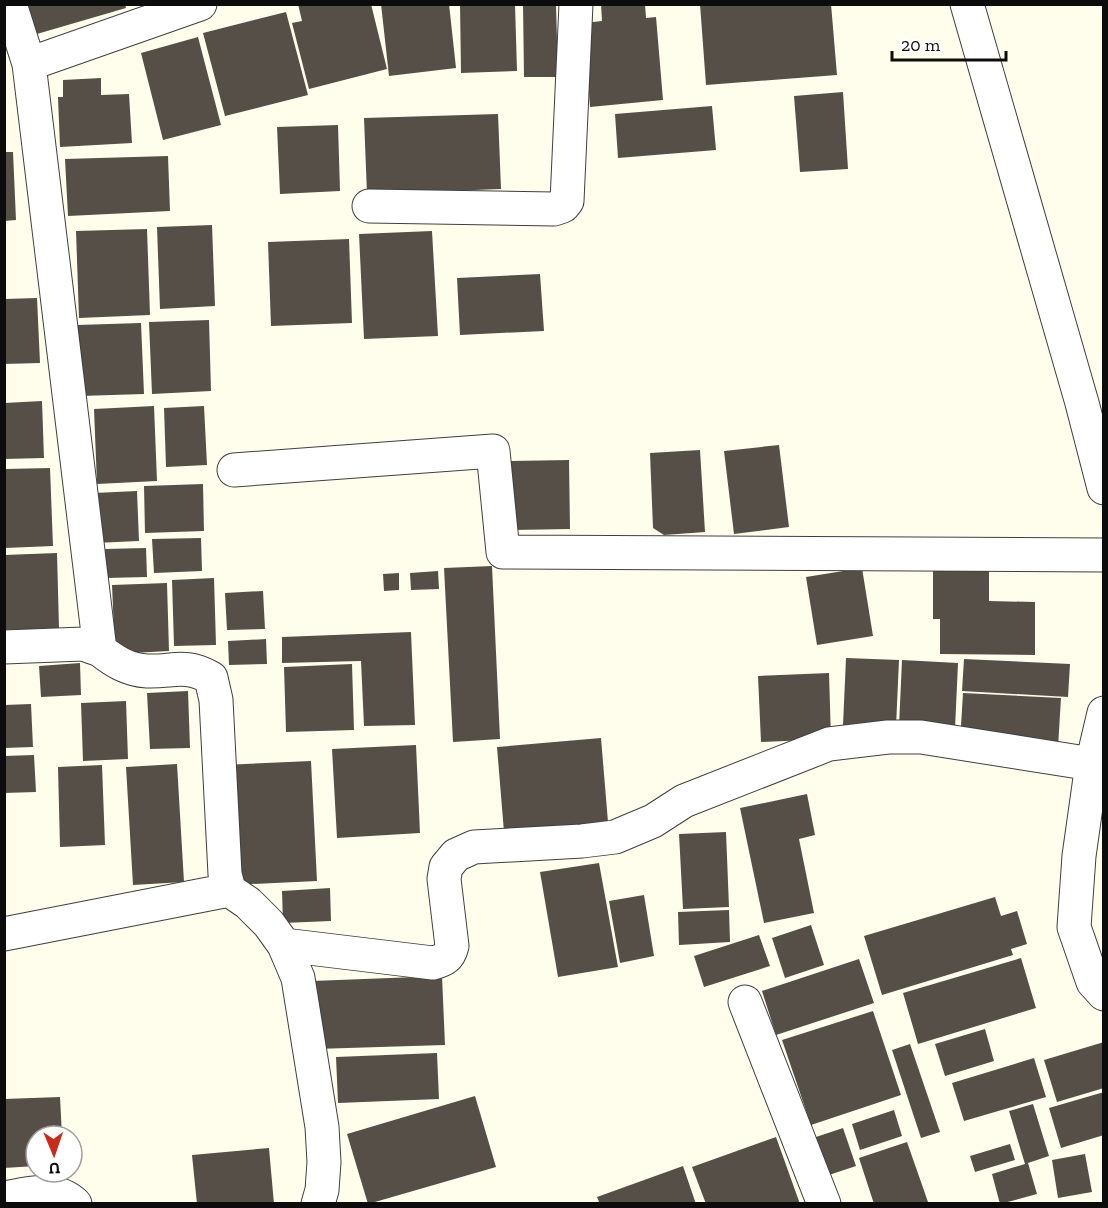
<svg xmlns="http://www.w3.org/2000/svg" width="1108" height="1208" viewBox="0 0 1108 1208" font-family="'Zilla Slab',serif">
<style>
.building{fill:#564f48}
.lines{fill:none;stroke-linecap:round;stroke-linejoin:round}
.minor-casing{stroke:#3f3f3f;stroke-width:35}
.minor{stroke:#fff;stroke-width:33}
</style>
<rect width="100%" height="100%" fill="#fffeec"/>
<path class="building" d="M20,4h105l1,4 -96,28z
M298,4h73l16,65 -78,20 -17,-66 10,-2z
M381,4h68l7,64 -67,8z
M460,4h55l2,67 -56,2z
M523,4h33l2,73h-34z
M601,4h44l1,14 10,-1 7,83 -73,7 -6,-84 18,-2z
M700,4h131l6,71 -131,10z
M286,12l22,83 -83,21 -22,-83z
M198,37l23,88 -58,15 -22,-87z
M101,78v17l28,-1 3,49 -72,4 -2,-50h5v-17z
M843,92l5,77 -48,3 -6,-76z
M712,106l4,44 -98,8 -3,-44z
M498,114l3,75 -134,5 -3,-76z
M338,125l2,66 -60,3 -3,-67z
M4,152h9l3,68 -12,1z
M168,156l2,55 -102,5 -3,-57z
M212,225l3,81 -55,3 -3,-82z
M147,229l3,86 -71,3 -3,-87z
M432,231l6,105 -74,3 -5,-105z
M349,239l3,84 -81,3 -3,-84z
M540,274l4,57 -84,4 -3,-57z
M37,298l3,65 -36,1v-65z
M209,320l2,71 -59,3 -3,-72z
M141,323l3,71 -64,2 -3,-71z
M42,401l2,57 -40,1v-56z
M154,406l3,75 -60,3 -3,-75z
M204,406l3,59 -41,2 -2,-59z
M779,445l10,82 -55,7 -10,-83z
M700,450l5,82 -41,3 -11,-7 -3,-75z
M569,460l1,69 -58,1 -1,-69z
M50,468l3,78 -48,2v-79z
M203,484l1,47 -59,2 -1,-47z
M137,491l2,50 -44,2 -1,-50z
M201,538l1,33 -48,2 -2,-34z
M146,548l1,29 -41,1 -1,-29z
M57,553l2,75 -55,2v-75z
M492,566l8,173 -47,3 -9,-174z
M862,568l11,68 -56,9 -11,-68z
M933,568l56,1v32l46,1v53l-95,-1v-35h-7z
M438,571l1,18 -28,1 -1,-17z
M399,573v17l-15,1 -1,-17z
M214,578l2,67 -42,1 -2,-66z
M167,583l2,68 -54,3 -3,-69z
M263,591l2,38 -38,1 -2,-37z
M411,632l4,93 -51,1 -3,-65 -79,2v-26z
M266,639l1,25 -38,1 -1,-24z
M846,658l53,2 -3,67 -53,-2z
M964,659l106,5 -2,33 -106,-6z
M902,660l56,3 -3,66 -56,-3z
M80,663l1,32 -40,2 -2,-31z
M352,664l2,66 -68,2 -2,-65z
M829,673l2,66 -70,3 -3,-66z
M188,691l2,57 -40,1 -3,-56z
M963,693l98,5 -3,49 -98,-5z
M126,701l2,58 -45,2 -2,-58z
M31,704l2,43 -29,1v-43z
M601,738l7,84 -104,10 -7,-85z
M416,745l4,88 -83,5 -5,-89z
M34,755l2,37 -32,1v-37z
M311,761l6,120 -86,4 -7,-120z
M177,764l7,118 -51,3 -7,-118z
M102,765l3,80 -45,2 -2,-80z
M807,794l8,41 -16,4 15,74 -50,10 -24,-115z
M726,832l3,75 -46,2 -4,-75z
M599,863l19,104 -60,10 -18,-105z
M330,888l1,33 -48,2 -1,-32z
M644,895l10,61 -34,7 -11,-62z
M995,897l6,19 16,-5 10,33 -16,5 2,6 -131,40 -18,-59z
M729,910l1,32 -51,3 -1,-33z
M811,925l13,40 -39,13 -13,-40z
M759,935l11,31 -66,21 -10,-31z
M1021,958l15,50 -118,36 -15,-51z
M859,959l15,44 -98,32 -14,-44z
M442,976l3,69 -130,4 -3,-68z
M873,1011l28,84 -90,30 -29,-85z
M985,1029l9,32 -49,15 -10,-32z
M1104,1042v46l-47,14 -13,-42z
M910,1044l30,88 -19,6 -29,-88z
M437,1053l2,46 -101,4 -2,-46z
M1034,1058l12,39 -82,24 -12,-38z
M1104,1092v43l-43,13 -12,-40z
M475,1096l21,71 -128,37 -21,-70z
M60,1097l2,39h-26v30l-32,2v-69z
M1033,1104l16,52 -21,7 9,31 -37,10 -8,-30 33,-10 -16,-53z
M894,1110l8,26 -42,14 -8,-26z
M843,1128l13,38 -36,12 -13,-38z
M776,1137l24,67h-94l-14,-37z
M907,1142l21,60 -54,2 -15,-46z
M1010,1144l5,16 -40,12 -5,-16z
M269,1148l5,56h-77l-5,-49z
M1085,1154l7,38 -34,6 -6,-38z
M683,1166l13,38h-96l-3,-7z"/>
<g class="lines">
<defs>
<path id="minor" d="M10,4l19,60 71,586c14,11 28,20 47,21 26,1 38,-8 64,7l5,22 9,174 4,16 19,13 21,21 15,21 14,33 24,149 2,35 -2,28 -4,14
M967,4l115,399 22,85
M29,64l171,-60
M369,206l185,3 9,-3 4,-5 9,-197
M234,470l259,-19 10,101 601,3
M4,647l79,-3 17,6
M1104,713l-12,51 -13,92 -5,71 19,55 11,12
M4,934l225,-44
M284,945l149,18c11,-3 16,-5 19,-17l-8,-67 2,-12 10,-12 18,-8 108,-6 33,-4 38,-16 31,-20 145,-57 59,-7h33l171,27
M745,1002l79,202
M4,1198c24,-4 52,-13 71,6"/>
</defs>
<use href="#minor" class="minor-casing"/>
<use href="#minor" class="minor"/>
</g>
<rect width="1108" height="1208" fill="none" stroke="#0c0c0c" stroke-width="12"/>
<g transform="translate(54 1154) rotate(178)"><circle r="28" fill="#ffffff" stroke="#9e9e9e" stroke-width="1.5"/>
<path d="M0-4.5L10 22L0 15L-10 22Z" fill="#c82b19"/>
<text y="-9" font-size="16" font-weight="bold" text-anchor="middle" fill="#0c0c0c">U</text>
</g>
<path d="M892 51v9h114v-9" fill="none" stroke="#0c0c0c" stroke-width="3"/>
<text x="901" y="51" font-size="18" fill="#0c0c0c" stroke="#ffffff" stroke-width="4.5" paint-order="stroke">20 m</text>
</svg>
